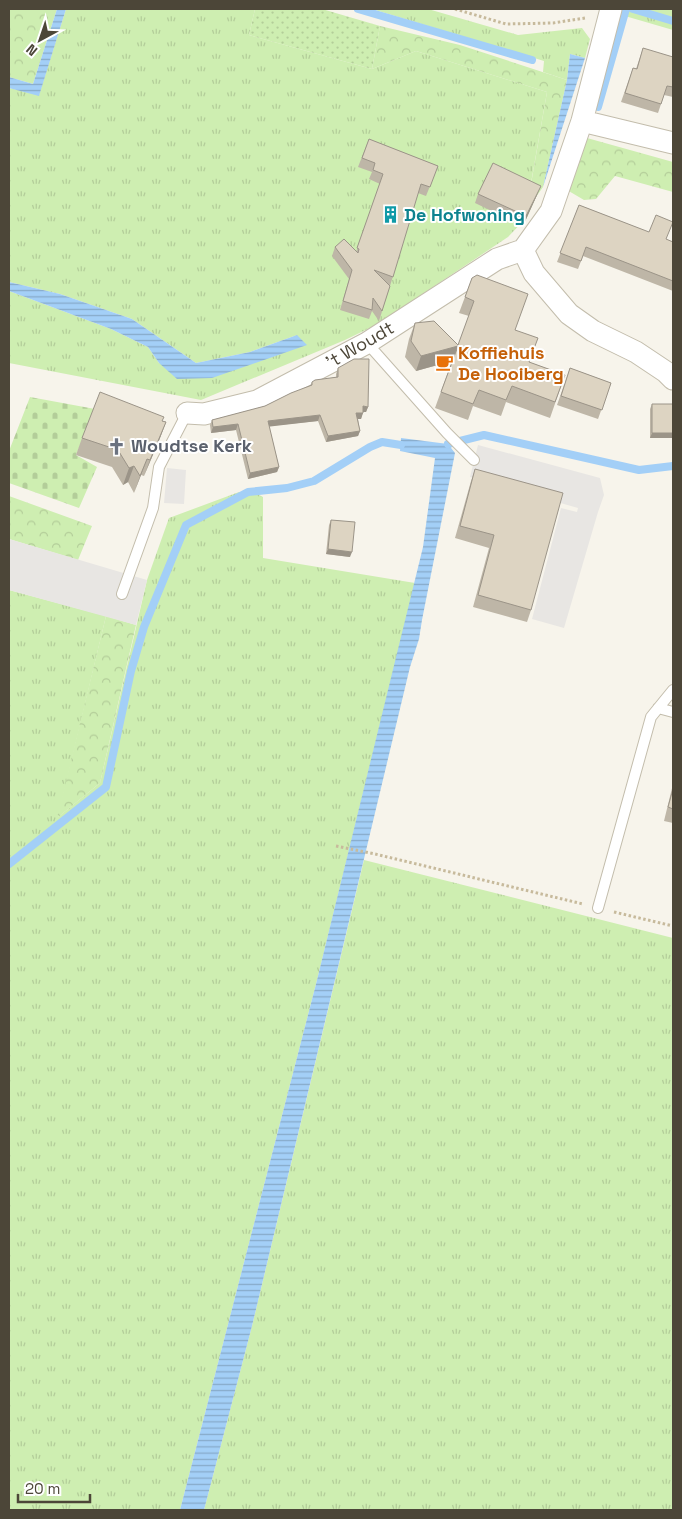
<svg xmlns="http://www.w3.org/2000/svg" width="682" height="1519" viewBox="0 0 682 1519" font-family="'Space Grotesk',sans-serif">
<style>
.grass{fill:url(#grass-tufts)}
.forest{fill:url(#forest-crowns)}
.cemetery{fill:url(#cemetery-stones)}
.park{fill:url(#park-dots)}
.parking{fill:#e8e6e3}
.water{fill:url(#water-rules)}
.lines{fill:none;stroke-linecap:round;stroke-linejoin:round}
.stream{stroke:#a3cff7;stroke-width:8}
.lane-casing{stroke:#c3bdac;stroke-width:12}
.street-casing{stroke:#c3bdac;stroke-width:23}
.path{stroke:#c7ba9c;stroke-width:3;stroke-dasharray:2.5 2.5;stroke-linecap:butt}
.lane{stroke:#fff;stroke-width:10}
.street{stroke:#fff;stroke-width:21}
.wall{fill:#beb6a7}
.shaded-wall{fill:#9b9488}
.building{fill:#ddd4c2;stroke:#9b9488}
.labels{text-anchor:middle;stroke-width:4;stroke-linejoin:round;paint-order:stroke}
.culture-label{font-size:18px;font-weight:bold;fill:#0d838f;stroke:#fff;text-anchor:start}
.street-label{font-size:18px;fill:#4c4638;stroke:#fff}
.food-label{font-size:18px;font-weight:bold;fill:#c56008;stroke:#fff;text-anchor:start}
.worship-label{font-size:18px;font-weight:bold;fill:#5b616d;stroke:#fff;text-anchor:start}
</style>
<defs>
<pattern id="grass-tufts" width="24" height="20" patternUnits="userSpaceOnUse" patternTransform="scale(1.25)"><rect width="24" height="20" fill="#ceeeb1"/><path d="M3 7l-1-3M5 7V3M7 7l1-3M15 17l-1-3M17 17v-4M19 17l1-3" fill="none" stroke="#b3cd99"/></pattern>
<pattern id="forest-crowns" width="20" height="18" patternUnits="userSpaceOnUse" patternTransform="scale(1.25)"><rect width="20" height="18" fill="#ceeeb1"/><path d="M2 6a3 3 0 1 1 6 0M12 15a3 3 0 1 1 6 0" fill="none" stroke="#b3cd99"/></pattern>
<pattern id="cemetery-stones" width="16" height="16" patternUnits="userSpaceOnUse" patternTransform="scale(1.25)"><rect width="16" height="16" fill="#ceeeb1"/><path d="M2 7V4a2 2 0 0 1 4 0v3zM10 15v-3a2 2 0 0 1 4 0v3z" fill="#b3cd99"/></pattern>
<pattern id="park-dots" width="8" height="8" patternUnits="userSpaceOnUse" patternTransform="scale(1.25)"><rect width="8" height="8" fill="#ceeeb1"/><path d="M2 2h.1M6 6h.1" fill="none" stroke="#b3cd99" stroke-width="1.8" stroke-linecap="round"/></pattern>
<pattern id="water-rules" width="6" height="5" patternUnits="userSpaceOnUse" patternTransform="scale(1.25)"><rect width="6" height="5" fill="#a3cff7"/><path d="M0 2.5h6" fill="none" stroke="#87aac9"/></pattern>
</defs>
<rect width="100%" height="100%" fill="#f7f4eb"/>
<path class="grass" d="M66,9h189l-6,26 123,34 44,-18 131,41 -16,91 12,4 -7,10 -9,20 -19,20 -132,88 -31,15 -144,60 -192,-37v-72l102,38 37,18 11,16 53,14 85,-42 -47,17 -54,11 -64,-44 -72,-25 -51,-12v-194l30,7z
M372,9h56l90,26 64,-7 8,11 -5,19 -15,-4 -3,26 -24,-8 1,-11z
M628,9h45v21l-48,-14z
M239,492l16,1 8,4v61l152,25 -99,401 -136,526h-171v-920l97,26 -48,201 42,-34 47,-203 22,-62z
M364,860l309,78v572h-469l48,-184z"/>
<path class="forest" d="M9,9h48l-24,75 -24,-7z
M380,26l80,19 107,35 -24,107 -12,-3 16,-92 -131,-41 -44,18z
M587,138l86,24v30l-58,-16 -19,23 -12,1 -17,-10z
M9,496l83,30 -14,34 -69,-21z
M106,616l30,9 -36,158 -43,35z"/>
<path class="cemetery" d="M30,397l65,12 -19,46 21,12 -18,41 -70,-25v-32z"/>
<path class="park" d="M255,9h67l58,17 -8,43 -123,-34z"/>
<path class="parking" d="M478,445l122,33 4,17 -6,17 -34,116 -32,-9 29,-111 16,4 1,-4 -108,-31z
M167,468l19,2 -2,34 -20,-1z
M9,539l138,41 -11,45 -127,-35z"/>
<path class="water" d="M57,9h9l-27,87 -30,-8v-11l24,7z
M570,54l15,4 -42,129 24,-107z
M9,282l51,12 72,25 64,44 54,-11 47,-17 10,10 -95,33 -35,1 -18,-16 -11,-16 -37,-18 -102,-38z
M401,438l47,6 7,9 -33,167 -3,19 -9,28 -158,659 -48,184h-24l136,-526 107,-437 12,-89 -35,-7z"/>
<g class="lines">
<path class="stream" d="M358,9l174,51
M633,9l40,12
M598,107l28,-98
M448,444l36,-9 155,35 34,-4
M9,864l97,-77 25,-116 13,-44 42,-102 62,-33 39,-4 27,-7 56,-34 12,-5 19,3"/>
<defs>
<path id="lane" d="M367,343l80,90 27,27
M122,594l31,-86 6,-41 28,-54
M658,708l15,4
M598,908l53,-191 22,-27"/>
<path id="street" d="M582,121l91,22
M523,250l11,23 35,41 24,17 43,21 30,20 7,7
M187,413l17,1 53,-13 110,-58 130,-84 26,-9 28,-39 31,-90 29,-112"/>
</defs>
<use href="#lane" class="lane-casing"/>
<use href="#street" class="street-casing"/>
<path class="path" d="M455,9l51,15 47,-1 32,-5
M336,846l39,8 208,50
M614,912l59,14"/>
<use href="#lane" class="lane"/>
<use href="#street" class="street"/>
</g>
<path class="wall" d="M643,48l30,19v30l-9,-2 -6,18 -37,-11 12,-34 3,1z
M369,139l69,27 -12,30 -8,-3 -28,93 -11,35 -7,-10 -3,8 -29,-9 9,-31 -17,-23 3,-9 21,5 24,-68 -11,-5 3,-7 -14,-5z
M478,194l59,1 -14,31 -48,-23z
M579,205l94,37v49l-90,-35 -5,13 -21,-7z
M472,278l43,52 14,32 36,13 -15,43 -44,-16 -5,14 -28,-10 -5,14 -33,-12 17,-47 -36,10 -11,-14 4,-18 6,-16 43,22 11,-29 -10,-3z
M338,368l30,39 -2,5h-3l-2,7h-3l2,12 -2,5 -32,6 -8,-21 -49,5 10,41 -2,5 -29,7 -12,-49 -25,3 -1,-8 2,-5 53,-14 45,-20 2,-4 24,-5v-3z
M570,368l41,15 -13,36 -41,-14z
M652,404h21v34h-23v-29z
M162,421l4,1 -6,16 -16,38 -3,-1 -7,18 -6,-11 -5,3 -11,-18 -36,-12 6,-17z
M475,469l56,141 -4,12 -54,-15 16,-59 -34,-10 16,-57z
M331,520l19,37 -24,-3 3,-29z
M673,784v39l-9,-2z"/>
<path class="shaded-wall" d="M541,186l-4,9 -14,31 3,-10z
M458,346l-6,15 -36,10 5,-15z
M363,406l5,1 -2,5h-5z
M356,413h7l-2,6h-7z
M320,415l-2,6 -52,6 2,-6z
M166,422l-6,16 -16,38 6,-16z
M238,424l-2,6 -25,3 2,-6z
M360,431l-2,5 -32,6 2,-6z
M652,433h21v5h-23z
M147,459l-6,16 -7,18 6,-17z
M134,466l-6,16 -5,3 6,-17z
M279,467l-2,5 -29,7 2,-6z
M328,549l24,3 -2,5 -24,-3z"/>
<path class="building" d="M643,48l30,9v30l-6,-1 -6,18 -36,-11 8,-25 4,1z
M369,139l69,27 -8,21 -9,-3 -28,93 -19,-7 16,16 -8,25 -9,-13 -1,12 -29,-9 9,-31 -17,-23 9,-8 14,14 1,-4 -2,-1 26,-74 -10,-4 2,-7 -13,-5z
M493,163l48,23 -15,30 -48,-22z
M579,205l70,27 7,-17 17,7 -7,17 7,3v39l-87,-34 -5,14 -21,-8z
M477,275l51,19 -13,36 23,8 -9,24 36,13 -10,27 -43,-16 -6,14 -27,-10 -6,14 -32,-12 17,-46 -37,10 -10,-15 4,-18 19,-2 24,24 16,-44 -9,-4 7,-19z
M354,359h15l-1,48 -5,-1v7h-7l4,18 -32,5 -8,-21 -52,6 11,46 -29,6 -12,-49 -25,3 -1,-7 53,-14 26,-13 21,-8v-3l3,-2 23,-3v-9z
M570,368l41,15 -9,27 -41,-14z
M100,392l64,25 -2,4 4,1 -16,38 -3,-1 -7,17 -6,-10 -5,2 -11,-18 -36,-12z
M652,404h21v29h-21z
M475,469l88,24 -32,117 -53,-15 16,-60 -34,-9z
M331,520l24,2 -3,30 -24,-3z
M673,789v20l-5,-2z"/>
<defs>
<symbol id="building-bare" viewBox="-9 -9 18 18"><path d="M-4-6H4V6H1V3H-1V6H-4ZM-2.5-4.3h1.7v1.8h-1.7ZM.8-4.3h1.7v1.8H.8ZM-2.5-1h1.7V.8h-1.7ZM.8-1h1.7V.8H.8Z" fill="#0f9aa8" stroke="#fff" stroke-width="2.5" paint-order="stroke"/></symbol>
<symbol id="cafe-bare" viewBox="-9 -9 18 18"><path d="M-5.5-4.5H6V0H3Q3 3.5 0 3.5H-2.5Q-5.5 3.5-5.5 0ZM3-3.2v2h1.7v-2ZM-6 4.5H4V6H-6Z" fill="#e8710a" stroke="#fff" stroke-width="2.5" paint-order="stroke"/></symbol>
<symbol id="church-bare" viewBox="-9 -9 18 18"><path d="M-1.2-6h2.4v3.5h3.3v2.4h-3.3V6h-2.4V-.1h-3.3v-2.4h3.3Z" fill="#6b7280" stroke="#fff" stroke-width="2.5" paint-order="stroke"/></symbol>
</defs>
<g fill-rule="evenodd">
<use href="#building-bare" x="378" y="202" width="25" height="25"/>
<use href="#cafe-bare" x="432" y="350" width="25" height="25"/>
<use href="#church-bare" x="104" y="434" width="25" height="25"/>
</g>
<g class="labels">
<g class="culture-label">
<text x="404" y="221">De Hofwoning</text>
</g>
<g class="street-label">
<text transform="translate(360 345) rotate(-30)" y="6">'t Woudt</text>
</g>
<g class="food-label">
<text x="458" y="359">Koffiehuis<tspan x="458" dy="21">De Hooiberg</tspan></text>
</g>
<g class="worship-label">
<text x="131" y="452">Woudtse Kerk</text>
</g>
</g>
<rect width="682" height="1519" fill="none" stroke="#4c4638" stroke-width="20"/>
<g transform="translate(40 40) rotate(220)" stroke="#ffffff" stroke-width="4" paint-order="stroke">
<path d="M0-4L9 19L0 12L-9 19Z" fill="#4c4638"/>
<text y="-8" font-size="14" font-weight="bold" text-anchor="middle" fill="#4c4638">N</text>
</g>
<path d="M18 1494v8h72v-8" fill="none" stroke="#4c4638" stroke-width="2.5"/>
<text x="25" y="1494" font-size="15" fill="#4c4638" stroke="#ffffff" stroke-width="4" paint-order="stroke">20 m</text>
</svg>
